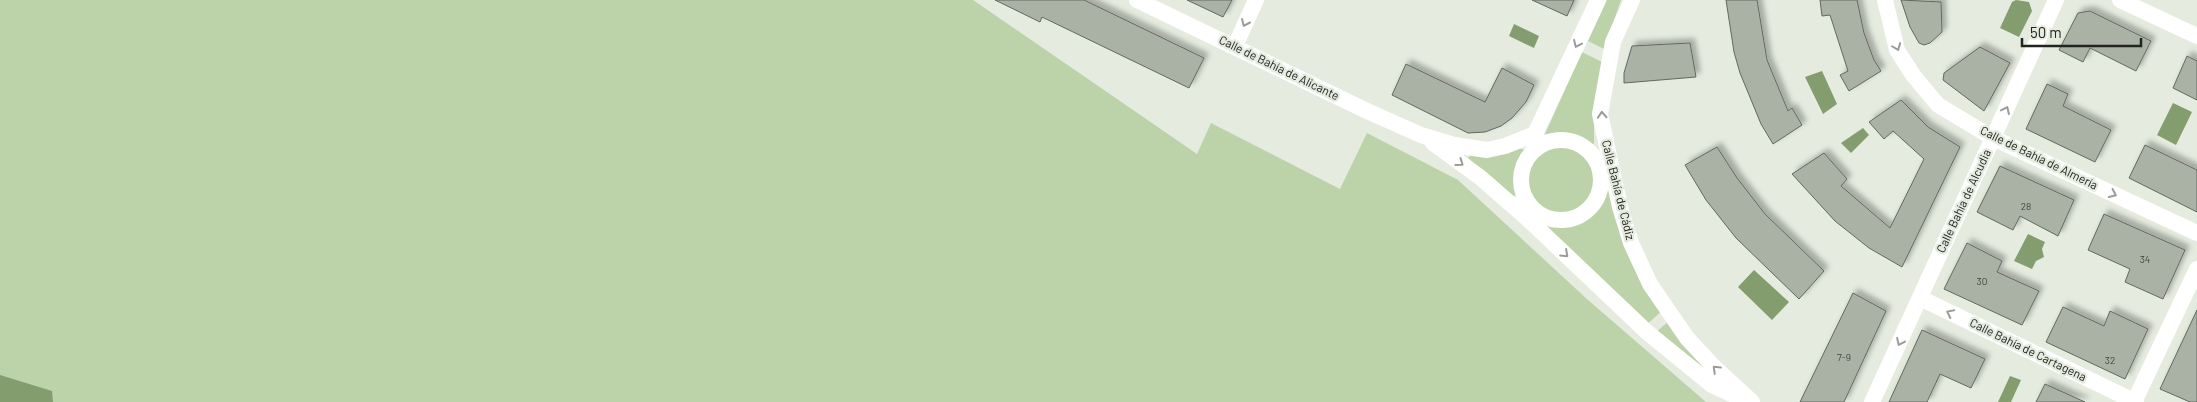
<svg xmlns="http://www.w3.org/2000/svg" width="2197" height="402" viewBox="0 0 2197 402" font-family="Barlow,sans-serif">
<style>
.green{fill:#bcd2a9}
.water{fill:#849d6f}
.building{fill:#aab1a5;stroke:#63695f;filter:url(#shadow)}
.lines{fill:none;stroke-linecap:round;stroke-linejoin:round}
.street{stroke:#fff;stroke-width:16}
.oneway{stroke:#9b9c9a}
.labels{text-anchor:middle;stroke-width:4.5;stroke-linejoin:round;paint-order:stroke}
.number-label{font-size:10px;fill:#434740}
.street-label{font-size:12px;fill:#21241f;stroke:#e5ebdf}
</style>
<defs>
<filter id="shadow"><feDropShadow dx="4.5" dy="-4.5" stdDeviation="2.5" flood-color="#0004"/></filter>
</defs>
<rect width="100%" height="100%" fill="#e5ebdf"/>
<path class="green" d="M0,0h973l224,154 14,-31 129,66 27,-56 91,47 130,120 118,102h-1706z
M1607,0h14l-17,49 -16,-8z
M1582,52l20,10 -8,62v19l-3,3 -24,-9h-19l-3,-3z
M1526 180a35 35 0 1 1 70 0a35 35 0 1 1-70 0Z
M1519,148l6,2v5l-7,15 -1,24 -4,3 -45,-39 2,-2z
M1606,189l3,1 53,121 -16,14 -102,-101 3,-2c18,5 38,0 50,-16 4,-5 5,-12 9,-17z
M1669,321l46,55 -60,-43z"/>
<path class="water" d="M2016,0l13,2 3,9 -13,26 -19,-9 12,-26z
M1514,24l25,12 -5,12 -25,-12z
M1822,71l15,33 -14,10 -18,-37z
M2173,103l19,9 -16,33 -19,-10z
M1863,128l6,7 -18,18 -10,-10z
M2028,234l17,8 -3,7 2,8 -8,4 -4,8 -18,-8z
M1754,270l35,32 -17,18 -34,-33z
M0,375l52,16 1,11h-53z
M2010,376l11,4 -10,22h-13z"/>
<path class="building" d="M995,0h89l120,58 -15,30 -147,-71 -2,5z
M1187,0h45l-9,17z
M1532,0h42l-7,16z
M1726,0h31l10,60 21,51 4,-3 10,17 -29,19 -12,-20 -21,-51 -6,-21z
M1820,0h37l7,33 10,27 7,11 -32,20 -9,-16 8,-4 -18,-56 -8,1z
M1901,0l40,2 1,30 -12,11 -6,2 -5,-2 -9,-16z
M2090,11l61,30 -15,30 -46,-23 -7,14 -24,-12 19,-37z
M1690,43l6,34 -72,6v-10l8,-27z
M1980,47l30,16 -26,48 -41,-31 1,-7z
M2187,56l10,5v39l-24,-12z
M1406,64l79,38 17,-34 32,17 -8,17 -14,16 -11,8 -16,6 -17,1 -76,-38z
M2047,84l21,10 -5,12 48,24 -16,32 -69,-33z
M1901,100l27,27 32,20 -58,120 -33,-19 -34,-27 -43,-47 32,-21 23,26 -6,7 49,42 34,-69 -31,-28 -9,8 -15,-17z
M2145,145l52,25v42l-68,-34z
M1717,147l20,31 28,36 59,57 -25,28 -63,-61 -30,-38 -21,-35z
M2000,166l74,34 -16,36 -38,-20 -7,14 -36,-18z
M2104,214l81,36 -22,49 -38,-17 5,-13 -42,-19z
M1967,243l35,18 -5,11 42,19 -17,34 -78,-36z
M1853,293l33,18 -42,91h-44z
M2063,307l41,19 6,-15 38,18 -23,50 -79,-37z
M2197,310v92h-7l-30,-13z
M1922,330l63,29 -14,29 -31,-14 -13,28h-38z
M2045,384l40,18h-49z"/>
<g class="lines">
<path class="street" d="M1137,0l230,111 54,24 33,10 33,5 18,-4 30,-12
M1632,0l-19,42 -13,72 20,93 11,36 19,41 37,54 27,29 38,35
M1885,0l12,50 16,25 25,30 55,33 204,95
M2120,0l77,36
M1235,46l21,-46
M1535,134l63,-134
M1521 180a40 40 0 1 1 80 0a40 40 0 1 1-80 0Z
M1433,143l48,35 49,43 118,112 64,52 30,14
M1920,298l216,104
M1872,402l184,-402
M2134,402l63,-133"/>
</g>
<defs><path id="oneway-chevron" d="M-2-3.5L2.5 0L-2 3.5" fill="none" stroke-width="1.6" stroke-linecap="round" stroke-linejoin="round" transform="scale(1.25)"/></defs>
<g class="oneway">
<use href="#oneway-chevron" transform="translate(1245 23) rotate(114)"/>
<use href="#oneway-chevron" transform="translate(1577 44) rotate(115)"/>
<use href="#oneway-chevron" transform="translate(1897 47) rotate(69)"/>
<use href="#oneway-chevron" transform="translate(2006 110) rotate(-65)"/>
<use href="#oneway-chevron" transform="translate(1602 115) rotate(-93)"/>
<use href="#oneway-chevron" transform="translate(1460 163) rotate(36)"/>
<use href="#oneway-chevron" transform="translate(2113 194) rotate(25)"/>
<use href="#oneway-chevron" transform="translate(1565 254) rotate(43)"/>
<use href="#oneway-chevron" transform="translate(1950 313) rotate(-154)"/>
<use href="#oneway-chevron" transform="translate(1900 342) rotate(115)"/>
<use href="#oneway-chevron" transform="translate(1716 369) rotate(-136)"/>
</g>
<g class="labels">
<g class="number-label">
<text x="2026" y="210">28</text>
<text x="2145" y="263">34</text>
<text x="1982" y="285">30</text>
<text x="1844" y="361">7-9</text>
<text x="2110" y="364">32</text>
</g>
<g class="street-label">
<text transform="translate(1279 68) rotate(26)" y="4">Calle de Bahía de Alicante</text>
<text transform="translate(2039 158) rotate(26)" y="4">Calle de Bahía de Almería</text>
<text transform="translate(1618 190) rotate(76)" y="4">Calle Bahía de Cádiz</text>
<text transform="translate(1964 201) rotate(-65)" y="4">Calle Bahía de Alcudia</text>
<text transform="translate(2028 350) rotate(26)" y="4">Calle Bahía de Cartagena</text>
</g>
</g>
<path d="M2022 38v8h119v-8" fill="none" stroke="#21241f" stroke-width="2.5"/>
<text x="2030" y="38" font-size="15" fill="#21241f" stroke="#e5ebdf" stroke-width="4" paint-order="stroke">50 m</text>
</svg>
